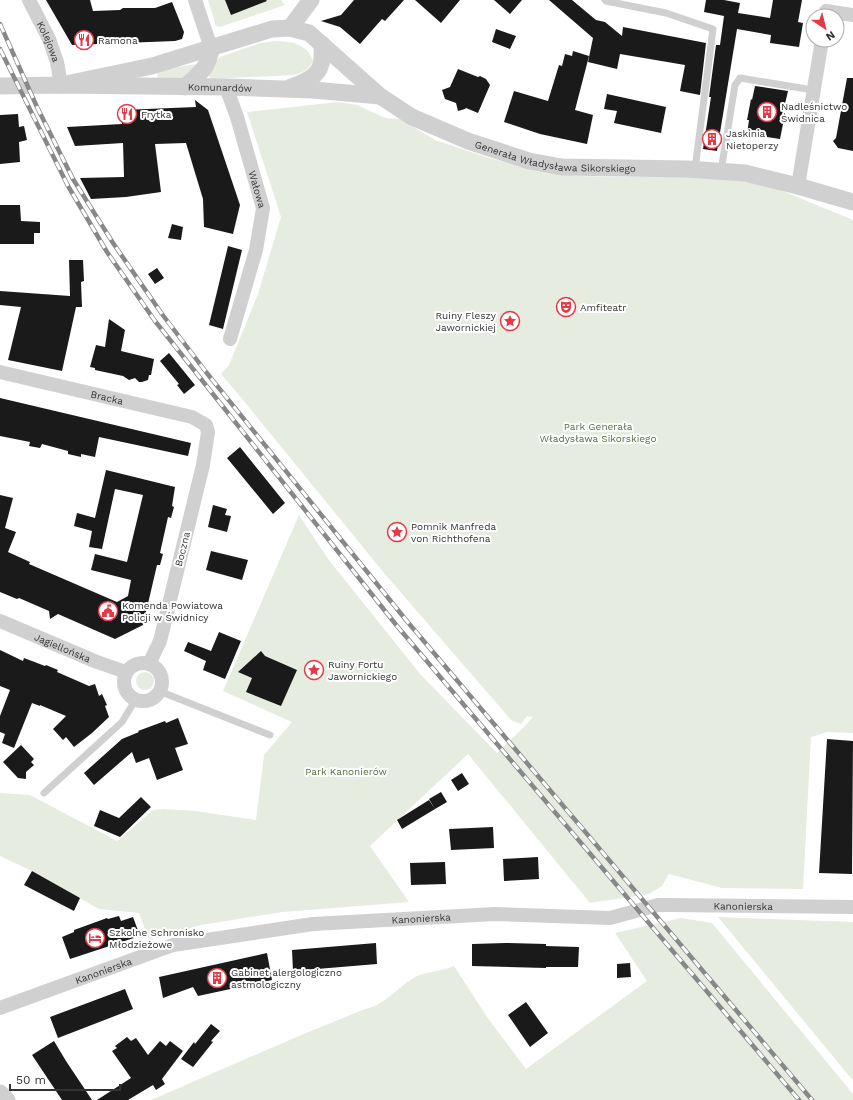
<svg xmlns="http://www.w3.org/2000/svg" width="853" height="1100" viewBox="0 0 853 1100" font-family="'Work Sans',sans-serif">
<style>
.green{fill:#e6ecdf}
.building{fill:#1a1a1a}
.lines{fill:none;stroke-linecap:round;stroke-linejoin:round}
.service{stroke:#d0d0d0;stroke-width:7}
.minor{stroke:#d0d0d0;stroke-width:14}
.tertiary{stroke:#d0d0d0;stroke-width:17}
.rail-casing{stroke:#888;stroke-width:4.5}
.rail{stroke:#fff;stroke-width:3;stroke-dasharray:9;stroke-linecap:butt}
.labels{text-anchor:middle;stroke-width:4;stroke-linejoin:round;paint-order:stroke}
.poi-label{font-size:10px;fill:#333;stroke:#fff;text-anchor:start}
.street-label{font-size:10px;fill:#333;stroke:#fff}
.park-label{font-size:10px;fill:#56703f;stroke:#fff}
</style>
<rect width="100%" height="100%" fill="#fff"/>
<path class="green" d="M208,0h73l4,5 -65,22 -4,-1z
M275,41c16,0 33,3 38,20 -4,9 -10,11 -19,14l-82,4 -3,-3 7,-15 4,-4 40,-14z
M197,64l-5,10 -15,6 -19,1 -1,-11z
M338,102l19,3 28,13 15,1 35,21 51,17 49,14 43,5 45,1 73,-1 39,2 38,9 80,33v513l-26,-1 -16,5 -8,152 -81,-1 -53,-14 -7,12 -13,8 -59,9 -122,-149 -98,92 39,56 -126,10 -82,13 -52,15 -10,-27 -40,-4 -67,-38 -32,-15v-63l30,2 87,46 36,-31 11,-1 31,2 61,9 8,-65 28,-33 -69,-31 76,-176 29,44 93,116 76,78 24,-23 12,-13 -6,-1 -6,8 -9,-3 -128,-148 -145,-178 -18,-21 8,-9 29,-71 23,-77 -34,-105z
M136 681a9 9 0 1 1 18 0a9 9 0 1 1-18 0Z
M718,917l135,5v158l-8,-9z
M681,918l31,5 141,171v6h-702l148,-64 66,-27c20,-4 33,-22 50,-32 10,-5 27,-6 39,-11l33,51 39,52 121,-88 -32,-48z"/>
<path class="building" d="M46,0h44l3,11 27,-1 3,-2h32l17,-6 12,30 -1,4 -1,3 -7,2 -103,4z
M225,0h41l1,1 -36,14z
M354,0h50l-19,21 -3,-2 -22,25 -20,-17 -19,-6 20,-6z
M415,0h45l-19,23z
M494,0h28l-12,14z
M549,0h23l24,20 9,2 17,14 1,-9 83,16 -6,52 -20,-4 5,-26 -65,-11 -3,15 -29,-7 5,-24z
M706,0h18l16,3 -2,10 32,5 3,-18h29l-4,22 5,1 -4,24 -29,-4 1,-8 -34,-6 -20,122 -14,-2 8,-52h-2l7,-52h4l4,-29 -20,-4z
M496,29l20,7 -6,13 -18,-7z
M573,51l16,5 -14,54 18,5 -6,29 -47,-10 -36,-12 10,-31 34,10 11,-36 3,1 3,-12 7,2z
M458,69l20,8 2,-1 6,3 4,6 -12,28 -12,-5 -1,1 -7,2 -2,-8 -11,-4 -3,-9 8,-3z
M847,78h6v73l-15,-3 -5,-7 3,-3z
M755,86l33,5 -3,13h2l-7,35 -33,-5 2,-14h-2l4,-21 1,1z
M607,94l59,13 -5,26 -47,-10 3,-12 -13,-2z
M195,100l13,10 32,95 -7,29 -29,-7 -1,-28 -17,-56 -31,1 6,48 -35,5 -35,2 -11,-21 44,-1 -1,-34 -48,3 -8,-19 55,-3v-14l74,-3z
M18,114l1,13 5,-1 3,14 -8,2 1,20 -20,2v-49z
M0,205h20l1,16 19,1v11h-6v11h-34z
M172,224l11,3 -2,13 -13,-2z
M228,246l14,4 -19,79 -14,-4z
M69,260h14l1,21 -3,1 1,25h-6l-14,64 -54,-11 13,-53 -21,-2v-14l70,5z
M157,268l7,10 -9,6 -7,-10z
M109,319l16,11 -4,21 33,8 -3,16h-2l-1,5 -6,2h-3l-4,-4 -6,2 -6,-4 -28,-6v-2l-5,-1 6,-22 9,2z
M169,353l26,32 -11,9 -7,-9 2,-1 -19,-23z
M0,398l191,45 -3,13 -89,-19 -4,20 -14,-3v3l-13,-3v-3l-26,-7 -2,4 -11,-2 1,-4 -30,-6z
M240,447l45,56 -12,11 -46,-56z
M106,470l69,17 -3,19 2,1 -3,11 -3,-1 -8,36 3,1 -3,11h-3l-14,60 -28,14 -57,-25 -8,5 -1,-8 -30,-13 -2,1 -17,-7v-97l13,3 -8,30 11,4 -8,20 22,10 -1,2 88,38 11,-6 3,-16 -40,-10 4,-16 32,8 16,-67 -28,-6 -13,60 -13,-2 3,-16 -18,-5 3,-13 18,5z
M213,505l14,4 -2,6 6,1 -4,16 -19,-5z
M211,551l37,9 -6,20 -36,-10z
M219,632l22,9 -16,38 -22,-9 3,-9 -22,-10 4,-9 23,9z
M0,650l23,11 1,-3 21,8 1,-1 12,5 -1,2 32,14 6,-2 4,12 3,-2 5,11 -2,1 4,11 -17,16 -18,14 -8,-10 -3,3 -10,-11 13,-13 -26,-11v1l-8,-3 -18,45 -12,-5 3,-9 -5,-2v-16l10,-26 -10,-4z
M261,651l4,5 32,14 -16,36 -35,-14 6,-14 -14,-6z
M178,718l10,26 -13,4 8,22 -26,10 -8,-22 -13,5 -4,-11 -38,33 -10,-12 38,-34 17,-7 -1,-1 27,-10 1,2z
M827,739l26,2 -1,133 -33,-1z
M21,745l13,14 -3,3 3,3 -8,7v7l-8,-1 -15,-16z
M462,773l7,11 -11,7 -7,-11z
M441,792l6,10 -12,7 -6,-10z
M141,797l10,10 -31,30 -26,-11 6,-16 19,8z
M429,800l6,9 -33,20 -5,-9z
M493,827l1,21 -43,2 -2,-21z
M538,857l1,22 -35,2 -1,-22z
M445,862l1,22 -35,1 -1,-22z
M32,871l48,27 -6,13 -50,-26z
M119,916l2,5 12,-4 7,19 -70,23 -8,-22 12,-5v-2l33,-12 1,1z
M376,943l1,21 -84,7 -1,-21z
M506,943l40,1v2l33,1 -1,20h-32v1l-74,-2v-22z
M267,953l5,27 -74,16 -5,-9 -30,11 -4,-21z
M630,963l1,14 -14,1v-14z
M125,989l8,20 -75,29 -8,-21z
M526,1002l22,31 -18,14 -22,-32z
M211,1024l9,7 -9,10 2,1 -20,25 -12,-8 13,-17 1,2z
M127,1037l4,4 5,-3 12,17 12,-14 6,5 4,-5 13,10 -21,28 3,5 -9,6 -3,-5 -25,15h-31l34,-22 -19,-27 5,-3 -2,-2z
M54,1041l12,20 26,39h-30l-30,-45z"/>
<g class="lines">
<path class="service" d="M605,0l1,1 60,12 47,16 -18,140
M721,171l14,-86 5,-7 73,12
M159,691l111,44
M44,793l78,-71 14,-23"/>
<g class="minor">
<path id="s1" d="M29,0l20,39 8,23 4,23"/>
<path d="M195,0l16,48"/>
<path d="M826,11l27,4"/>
<path id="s2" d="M226,87l11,30 26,91 -7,42 -26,89"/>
<path d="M798,186l24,-146"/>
<path id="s3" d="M0,372l192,45 14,8 2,7 -5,33 -43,176 -11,23"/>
<path id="s4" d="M0,621l97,41 29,10"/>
<circle cx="143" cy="682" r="19"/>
<path id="s5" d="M0,1008l173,-63 140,-21 182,-10 115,4 48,-13h8l187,2"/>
</g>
<g class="tertiary">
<path d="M290,28l21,-28"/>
<path id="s6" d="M61,85l91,-19 120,-37 18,-1 19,5 71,63 32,21 56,24 61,20 33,6 125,2 58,4 53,13 55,16"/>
<path id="s7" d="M0,86l61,-1 165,2 87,3 67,6"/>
<path d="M185,87c13,-12 24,-19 26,-39"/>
<path d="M289,88c12,-5 29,-10 32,-24 2,-6 1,-14 1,-20"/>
<path d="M0,1093l7,7"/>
</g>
<defs>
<path id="rail" d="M0,24l37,83 36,72 40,64 49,71 44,58 200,248 406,480
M0,49l68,137 39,66 48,69 242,305 402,474"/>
</defs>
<use href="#rail" class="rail-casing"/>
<use href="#rail" class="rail"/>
</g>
<defs>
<symbol id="restaurant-ring" viewBox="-11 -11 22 22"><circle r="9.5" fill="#fff" stroke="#e63946" stroke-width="1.5"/><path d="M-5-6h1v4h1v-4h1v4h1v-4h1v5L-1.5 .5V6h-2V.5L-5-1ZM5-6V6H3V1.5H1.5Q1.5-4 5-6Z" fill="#e63946"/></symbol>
<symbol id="building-ring" viewBox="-11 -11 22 22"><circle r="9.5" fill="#fff" stroke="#e63946" stroke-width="1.5"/><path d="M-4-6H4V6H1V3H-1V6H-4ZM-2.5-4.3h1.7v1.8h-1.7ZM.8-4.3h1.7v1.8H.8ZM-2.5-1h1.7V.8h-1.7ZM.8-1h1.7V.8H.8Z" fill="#e63946"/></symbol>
<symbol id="theatre-ring" viewBox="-11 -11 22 22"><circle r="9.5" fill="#fff" stroke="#e63946" stroke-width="1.5"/><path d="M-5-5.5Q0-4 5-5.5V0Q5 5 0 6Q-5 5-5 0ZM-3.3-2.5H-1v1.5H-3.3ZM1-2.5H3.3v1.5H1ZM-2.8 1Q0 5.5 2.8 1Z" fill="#e63946"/></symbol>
<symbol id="sight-ring" viewBox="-11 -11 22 22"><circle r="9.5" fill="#fff" stroke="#e63946" stroke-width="1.5"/><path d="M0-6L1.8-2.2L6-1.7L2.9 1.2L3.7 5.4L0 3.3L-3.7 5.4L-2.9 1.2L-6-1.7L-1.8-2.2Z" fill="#e63946"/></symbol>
<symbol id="civic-ring" viewBox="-11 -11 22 22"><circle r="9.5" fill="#fff" stroke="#e63946" stroke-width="1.5"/><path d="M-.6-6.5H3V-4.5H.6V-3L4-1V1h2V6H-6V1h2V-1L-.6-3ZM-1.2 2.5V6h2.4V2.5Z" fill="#e63946"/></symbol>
<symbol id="hotel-ring" viewBox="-11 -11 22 22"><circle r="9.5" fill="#fff" stroke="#e63946" stroke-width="1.5"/><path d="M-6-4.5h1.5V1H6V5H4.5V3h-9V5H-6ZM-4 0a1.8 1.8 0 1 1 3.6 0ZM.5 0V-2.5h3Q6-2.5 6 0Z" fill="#e63946"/></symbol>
</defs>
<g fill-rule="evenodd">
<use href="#restaurant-ring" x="73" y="29" width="22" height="22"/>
<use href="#building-ring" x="756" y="101" width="22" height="22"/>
<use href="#restaurant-ring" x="116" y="103" width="22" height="22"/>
<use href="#building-ring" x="701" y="128" width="22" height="22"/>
<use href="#theatre-ring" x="555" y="296" width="22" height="22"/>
<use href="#sight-ring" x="499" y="310" width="22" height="22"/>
<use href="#sight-ring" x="386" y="521" width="22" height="22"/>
<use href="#civic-ring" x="97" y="600" width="22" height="22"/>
<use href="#sight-ring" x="303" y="659" width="22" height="22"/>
<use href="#hotel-ring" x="84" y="927" width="22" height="22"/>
<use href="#building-ring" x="206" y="967" width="22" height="22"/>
</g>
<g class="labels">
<g class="poi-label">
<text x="98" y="44">Ramona</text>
<text x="781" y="110">Nadleśnictwo<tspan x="781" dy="12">Świdnica</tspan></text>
<text x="141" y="118">Frytka</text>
<text x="726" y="137">Jaskinia<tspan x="726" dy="12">Nietoperzy</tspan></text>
<text x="580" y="311">Amfiteatr</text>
<text x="496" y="319" text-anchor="end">Ruiny Fleszy<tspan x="496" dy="12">Jawornickiej</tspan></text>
<text x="411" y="530">Pomnik Manfreda<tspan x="411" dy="12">von Richthofena</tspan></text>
<text x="122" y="609">Komenda Powiatowa<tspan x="122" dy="12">Policji w Świdnicy</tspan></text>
<text x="328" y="668">Ruiny Fortu<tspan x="328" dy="12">Jawornickiego</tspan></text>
<text x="109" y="936">Szkolne Schronisko<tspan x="109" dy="12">Młodzieżowe</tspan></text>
<text x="231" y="976">Gabinet alergologiczno<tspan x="231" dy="12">astmologiczny</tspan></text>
</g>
<g class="street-label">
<text dy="4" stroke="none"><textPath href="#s1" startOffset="46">Kolejowa</textPath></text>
<text dy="4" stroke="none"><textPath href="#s7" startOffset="220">Komunardów</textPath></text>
<text dy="4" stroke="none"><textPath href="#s6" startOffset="540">Generała Władysława Sikorskiego</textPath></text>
<text dy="4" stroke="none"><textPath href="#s2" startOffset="107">Wałowa</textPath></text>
<text dy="4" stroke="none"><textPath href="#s3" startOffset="110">Bracka</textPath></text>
<text transform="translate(182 549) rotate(-76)" y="4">Boczna</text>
<text dy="4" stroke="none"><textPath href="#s4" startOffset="68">Jagiellońska</textPath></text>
<text dy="4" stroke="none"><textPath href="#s5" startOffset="758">Kanonierska</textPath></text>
<text dy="4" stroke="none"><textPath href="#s5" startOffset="434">Kanonierska</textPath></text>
<text dy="4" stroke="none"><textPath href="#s5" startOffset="110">Kanonierska</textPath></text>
</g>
<g class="park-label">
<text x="598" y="430">Park Generała<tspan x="598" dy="12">Władysława Sikorskiego</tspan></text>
<text x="346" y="775">Park Kanonierów</text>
</g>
</g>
<g transform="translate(825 28) rotate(145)"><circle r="19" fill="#ffffff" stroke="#adadad"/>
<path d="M0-3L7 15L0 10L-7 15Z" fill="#e63946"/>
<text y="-6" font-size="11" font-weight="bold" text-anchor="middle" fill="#333333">N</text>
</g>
<path d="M10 1084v6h110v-6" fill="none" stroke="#333333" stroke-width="2"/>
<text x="16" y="1084" font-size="12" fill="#333333" stroke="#ffffff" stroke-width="3" paint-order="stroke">50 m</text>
</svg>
